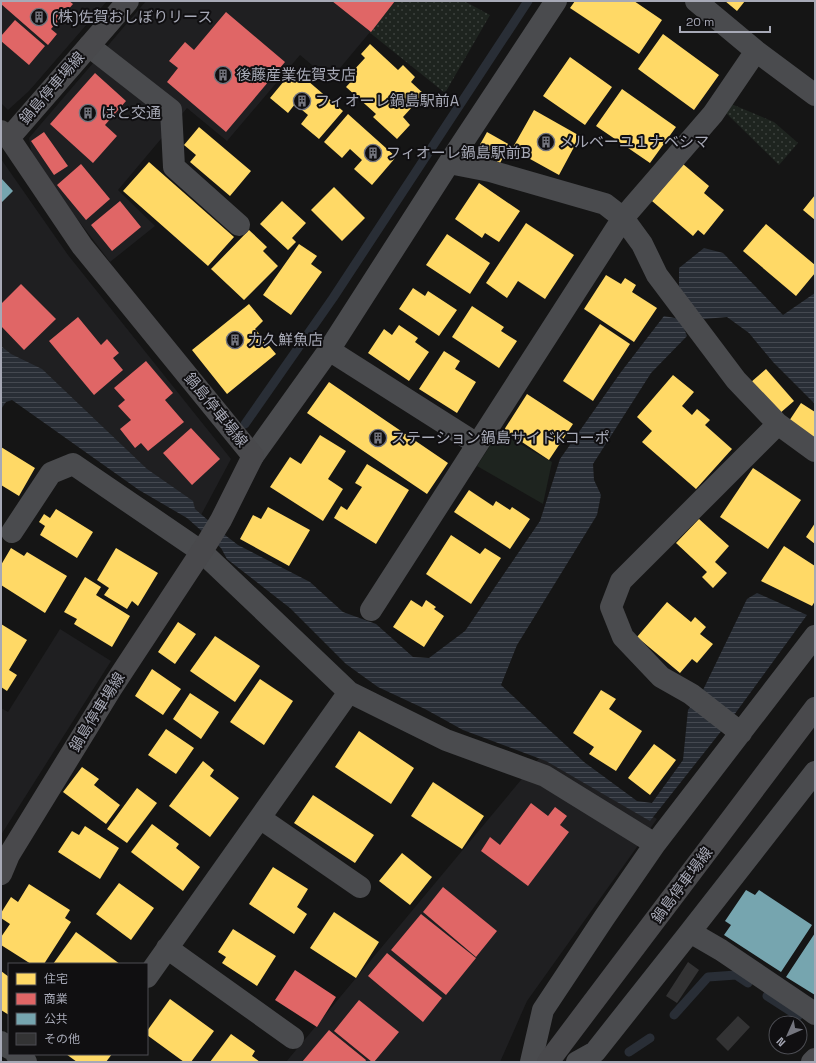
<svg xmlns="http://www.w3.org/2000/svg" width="816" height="1063" viewBox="0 0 816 1063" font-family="'Space Grotesk','Noto Sans JP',sans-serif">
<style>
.built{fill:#1f1f21}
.grass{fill:#1e241f}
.garden{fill:url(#garden-dots)}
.water{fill:url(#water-rules)}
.homes{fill:#ffd966}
.shops{fill:#e06666}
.public{fill:#76a5af}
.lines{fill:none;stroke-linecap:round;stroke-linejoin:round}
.stream{stroke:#292e36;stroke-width:9}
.building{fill:#333334}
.street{stroke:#4a4b4e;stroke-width:22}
.secondary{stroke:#49494c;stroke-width:22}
.labels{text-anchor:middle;stroke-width:4;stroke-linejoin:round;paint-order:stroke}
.poi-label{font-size:15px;fill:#a7a9b6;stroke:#100f11;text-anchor:start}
.street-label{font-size:15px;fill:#a7a9b6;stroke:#100f11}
</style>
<defs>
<pattern id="garden-dots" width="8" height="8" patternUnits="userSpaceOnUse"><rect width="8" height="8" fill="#1e241f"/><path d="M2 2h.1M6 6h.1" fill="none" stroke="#3c413d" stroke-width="1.8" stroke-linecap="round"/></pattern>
<pattern id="water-rules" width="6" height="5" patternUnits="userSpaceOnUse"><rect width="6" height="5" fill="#292e36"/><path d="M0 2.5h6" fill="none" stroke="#454951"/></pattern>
</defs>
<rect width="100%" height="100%" fill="#151515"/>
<path class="built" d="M1,1h106l-78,90 -21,19 -7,-7z
M146,1h250l-66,79 -30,-25 -73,86 -40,-33 -69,82 37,36 -45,36 -77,-101 -4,-23z
M1,159l67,96 163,204 -31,58 -199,-155z
M60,629l51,32 -110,174v-127l7,4z
M546,750l111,69 -130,182 -27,61h-214z"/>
<path class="grass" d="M499,432l53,30 -9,42 -66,-38z"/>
<path class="garden" d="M396,1h68l26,14 -45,78 -76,-61z
M729,103l45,19 24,21 -19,22 -55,-54z"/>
<path class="water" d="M704,248l19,5 60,62 32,-22v111l-42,-42 -24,-29 -22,-16 -23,2 -13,-10 -12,-23v-18z
M664,316l16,3 7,17 -36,37 -58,91 1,16 7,15 -4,20 -80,130 -16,40 83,77 53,39 15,2 31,-43 5,-50 15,-20 44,-91 10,-6 50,22 -73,100 -84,106 -104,-60 -83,-31 -38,-21 -47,-22 -32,-23 -56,-56 -63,-49 -6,-11 -34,-30 -48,-28 -127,-90 -6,2 -5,7v-63l10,8 31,15 105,100 46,32 2,8 30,26 13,10 72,37 33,30 33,12 37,33 16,1 36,-27 75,-110 20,-62 61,-87z"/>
<path class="homes" d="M575,1h59l28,19 -23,34 -69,-46z
M725,1h20l-8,10z
M663,34l56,41 -25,35 -56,-41z
M370,44l28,26 5,-5 12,12 -4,5 13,12 -21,23 7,8 -13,14 -24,-22 3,-3 -30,-27 11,-12 -4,-4 12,-13 -4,-4z
M570,57l42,30 -27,38 -42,-29z
M294,69l49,42 -24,28 -18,-15 7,-9 -13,-11 -7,9 -18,-15z
M622,89l54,38 -26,36 -54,-37z
M534,110l46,26 -21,39 -47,-26z
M348,114l48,43 -24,28 -18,-16 8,-9 -12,-11 -8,9 -18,-16z
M199,127l52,44 -21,25 -40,-34 6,-7 -12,-10z
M487,132l23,13 -10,18 -23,-13z
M149,162l85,75 -26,29 -85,-75z
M683,164l26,22 -5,7 20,17 -20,25 -6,-5 -5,6 -41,-35z
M479,183l41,28 -21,31 -14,-9 -3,5 -27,-19z
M334,187l31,31 -23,23 -31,-31z
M815,195v25l-12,-10z
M282,201l24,22 -14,15 4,4 -8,8 -28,-26z
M526,223l48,32 -29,44 -27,-18 -11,17 -21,-15z
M766,224l49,41v8l-19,23 -53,-45z
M249,230l18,17 -4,4 15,15 -34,34 -33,-31z
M447,234l43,29 -20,31 -44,-29z
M299,244l18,12 -6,8 11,8 -31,43 -28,-20z
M606,275l15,9 4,-6 11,7 -4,7 25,16 -23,34 -50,-33z
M413,288l12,8 3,-5 29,19 -18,26 -40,-27z
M249,304l14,17 -8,8 21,25 -49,40 -35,-44z
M472,306l32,21 -3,4 16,10 -18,27 -47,-31z
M600,324l30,20 -37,57 -30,-20z
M399,325l19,13 -3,4 14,10 -20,29 -41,-28 16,-24 8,6z
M444,351l16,10 -5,8 21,13 -19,31 -38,-24z
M766,369l28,32 -15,13 -29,-31z
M673,375l21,17 -12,14 10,9 5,-6 13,11 -5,5 27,24 -36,40 -54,-47 10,-11 -15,-14z
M329,382l119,81 -21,31 -120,-81z
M527,394l46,30 -24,36 -45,-30z
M801,403l14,9v26l-26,-17z
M320,435l26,16 -18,28 15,10 -20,32 -53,-34 20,-30 11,7z
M1,447l34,21 -16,28 -18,-11z
M367,464l42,26 -33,54 -42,-26 7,-12 6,4 15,-23 -7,-4z
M753,468l48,32 -33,49 -48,-32z
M469,490l24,16 3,-5 14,9 2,-3 18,12 -20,30 -56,-37z
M268,507l42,23 -21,36 -49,-27 13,-24 8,4z
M56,509l37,23 -16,26 -37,-23 5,-9 -6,-4 5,-8 6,4z
M699,519l30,27 -14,16 12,11 -14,15 -11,-11 5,-5 -31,-29z
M815,523v21l-9,-7z
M451,535l29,19 5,-6 16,10 -30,46 -45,-30z
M784,546l31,20v35l-3,5 -51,-25z
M11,548l13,8 3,-4 40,24 -22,37 -44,-28v-20z
M116,548l42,25 -20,33 -6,-5 -5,8 -23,-14 5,-7 -12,-8z
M85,577l16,10 -5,8 34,21 -18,31 -38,-23 3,-5 -13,-7z
M411,600l11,7 4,-7 10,7 -2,2 10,7 -20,31 -31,-20z
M667,602l24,20 4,-5 11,10 -6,7 13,10 -16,19 -5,-4 -12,14 -43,-36z
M178,622l18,12 -21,30 -17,-12z
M1,624l26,16 -18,30 8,5 -10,16 -6,-4z
M215,636l45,30 -25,36 -45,-31z
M152,669l29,20 -18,26 -28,-19z
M260,679l33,22 -29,44 -34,-23z
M601,690l15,9 -7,10 33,22 -26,40 -27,-17 5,-7 -21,-14z
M190,693l29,19 -18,27 -28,-20z
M166,729l28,19 -18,26 -28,-19z
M359,731l55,37 -23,36 -56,-37z
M654,744l22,16 -26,35 -22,-17z
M203,761l11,9 -4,6 29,22 -29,39 -41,-31z
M82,767l17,12 -5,6 26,20 -14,19 -43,-32z
M433,782l51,34 -22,33 -51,-33z
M137,788l20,15 -30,40 -20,-14z
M313,795l61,40 -19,28 -61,-40z
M152,824l27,20 -3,4 24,19 -17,24 -52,-39z
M85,826l34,22 -19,31 -42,-27 14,-21 7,4z
M402,853l30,24 -22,28 -31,-24z
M273,867l35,22 -11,18 10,7 -13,20 -45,-30z
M119,883l35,25 -23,32 -35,-26z
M29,884l41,26 -5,8 6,4 -27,42h-13l-30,-19v-8l9,-13 -9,-6v-5l10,-16 7,5z
M334,912l45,30 -23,36 -46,-30z
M233,929l43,27 -19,30 -35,-23 4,-6 -8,-5z
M76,932l44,32h-67z
M1,971l8,6v38l-8,-5z
M170,999l44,32 -23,31h-7l-37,-27v-4z
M231,1034l24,17 -3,5 8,6h-50z
M66,1054h46l-6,8h-29z"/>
<path class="shops" d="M1,1h68l4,3 -22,25 6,5 -9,11 -47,-41z
M332,1h63l-24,31z
M226,12l59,50 -59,70 -59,-50 11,-14 -9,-7 16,-19 9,8z
M15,20l30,26 -16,19 -28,-24v-5z
M95,73l31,28 -21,24 12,11 -24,27 -43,-39z
M44,132l24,34 -14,9 -23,-34z
M81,164l29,35 -24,21 -29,-35z
M120,201l21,26 -29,24 -21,-26z
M21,284l35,35 -32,31 -23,-24v-22z
M78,317l23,28 6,-6 12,14 -6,5 10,12 -29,25 -45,-54z
M146,361l27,32 -8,7 19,22 -36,29 -7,-8 -6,5 -15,-19 11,-9 -13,-14 7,-6 -11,-12z
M191,428l29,31 -28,26 -29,-32z
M531,803l17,13 7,-9 12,9 -7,9 9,7 -41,54 -47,-35 9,-14 10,8z
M443,887l54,44 -21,26 -53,-45z
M421,914l55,44 -30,37 -55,-45z
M387,953l55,45 -19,24 -55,-46z
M295,970l41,27 -19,30 -42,-27z
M359,1000l40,32 -25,30h-2l-38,-31z
M329,1030l37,30 -1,2h-63z"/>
<path class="public" d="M1,178l12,13 -12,12z
M746,890l9,5 4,-5 53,35 -31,47 -57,-37 7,-10 -6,-4z
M815,933v62l-29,-18z"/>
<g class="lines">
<path class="stream" d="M245,424l88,-126 195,-297
M767,996l31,20
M674,1015l34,-38 28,-2 12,8
M629,1052l21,-14"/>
</g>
<path class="building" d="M688,962l11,8 -22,33 -11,-7z
M738,1016l12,11 -22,24 -12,-12z"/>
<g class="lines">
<path class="street" d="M696,1l60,50 59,44
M89,46l82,64 3,57 65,58
M449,163l41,8 115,33 18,14 19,26 15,31 79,105 42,44 37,27
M329,350l148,94
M253,456l76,-106 120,-187 107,-162
M12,532l39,-59 22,-9 129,88 147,140 97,48 99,36 110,68 -51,74 -61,92 -12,52
M371,610l252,-392 90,-104 43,-63
M741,733l-50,-39 -30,-17 -38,-40 -12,-30 10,-26 157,-157
M260,818l100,69
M655,844l160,-208
M690,932l125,-160
M167,948l126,90
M147,977l202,-285
M1,1042l8,6
M16,1054l10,8
M577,1062l18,-10 95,-120 31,18 86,58 8,6
M812,1062l3,-3"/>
<path class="secondary" d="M1,131l8,7 73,108 171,210 -32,64 -14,23 -96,146 -102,166 -8,19
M9,138l119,-137
M548,1062l267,-354"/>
</g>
<defs>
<symbol id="building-ring" viewBox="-11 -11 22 22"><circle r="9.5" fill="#100f11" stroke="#74757e" stroke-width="1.5"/><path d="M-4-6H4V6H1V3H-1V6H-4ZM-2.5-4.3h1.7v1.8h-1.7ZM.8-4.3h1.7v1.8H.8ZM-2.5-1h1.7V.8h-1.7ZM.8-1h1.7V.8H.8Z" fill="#74757e"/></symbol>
</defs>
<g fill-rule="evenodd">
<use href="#building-ring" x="29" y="7" width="20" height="20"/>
<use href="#building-ring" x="213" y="65" width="20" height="20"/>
<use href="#building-ring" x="292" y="91" width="20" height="20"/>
<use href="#building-ring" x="78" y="103" width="20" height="20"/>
<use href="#building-ring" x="536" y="132" width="20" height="20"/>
<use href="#building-ring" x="363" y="143" width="20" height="20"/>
<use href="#building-ring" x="225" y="330" width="20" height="20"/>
<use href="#building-ring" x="368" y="428" width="20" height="20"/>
</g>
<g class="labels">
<g class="poi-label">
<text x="52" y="22">(株)佐賀おしぼりリース</text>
<text x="236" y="80">後藤産業佐賀支店</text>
<text x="315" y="106">フィオーレ鍋島駅前A</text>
<text x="101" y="118">はと交通</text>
<text x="559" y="147">メルベーユ１ナベシマ</text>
<text x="386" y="158">フィオーレ鍋島駅前B</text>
<text x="248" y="345">力久鮮魚店</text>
<text x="391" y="443">ステーション鍋島サイドKコーポ</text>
</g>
<g class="street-label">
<text transform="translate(52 88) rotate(-49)" y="5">鍋島停車場線</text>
<text transform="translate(216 410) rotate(51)" y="5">鍋島停車場線</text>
<text transform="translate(97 712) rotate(-58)" y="5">鍋島停車場線</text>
<text transform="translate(682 885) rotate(-53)" y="5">鍋島停車場線</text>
</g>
</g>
<rect width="816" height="1063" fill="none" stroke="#a7a9b6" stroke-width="4"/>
<rect x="8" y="963" width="140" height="92" fill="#100f11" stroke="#4c4d53"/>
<rect x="16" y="973" width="20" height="12" fill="#ffd966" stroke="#4c4d53"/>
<text x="44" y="983" font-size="12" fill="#a7a9b6">住宅</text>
<rect x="16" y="993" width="20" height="12" fill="#e06666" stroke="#4c4d53"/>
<text x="44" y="1003" font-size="12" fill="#a7a9b6">商業</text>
<rect x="16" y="1013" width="20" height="12" fill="#76a5af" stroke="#4c4d53"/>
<text x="44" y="1023" font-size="12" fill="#a7a9b6">公共</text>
<rect x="16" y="1033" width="20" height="12" fill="#333334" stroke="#4c4d53"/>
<text x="44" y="1043" font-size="12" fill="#a7a9b6">その他</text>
<g transform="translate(788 1035) rotate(225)"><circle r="19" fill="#100f11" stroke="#4c4d53"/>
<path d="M0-3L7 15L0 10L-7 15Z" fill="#74757e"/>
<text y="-6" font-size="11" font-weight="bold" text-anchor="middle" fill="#a7a9b6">N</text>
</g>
<path d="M680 26v6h90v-6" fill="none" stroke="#a7a9b6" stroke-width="2"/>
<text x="686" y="26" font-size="12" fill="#a7a9b6" stroke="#100f11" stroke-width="3" paint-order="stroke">20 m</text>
</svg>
